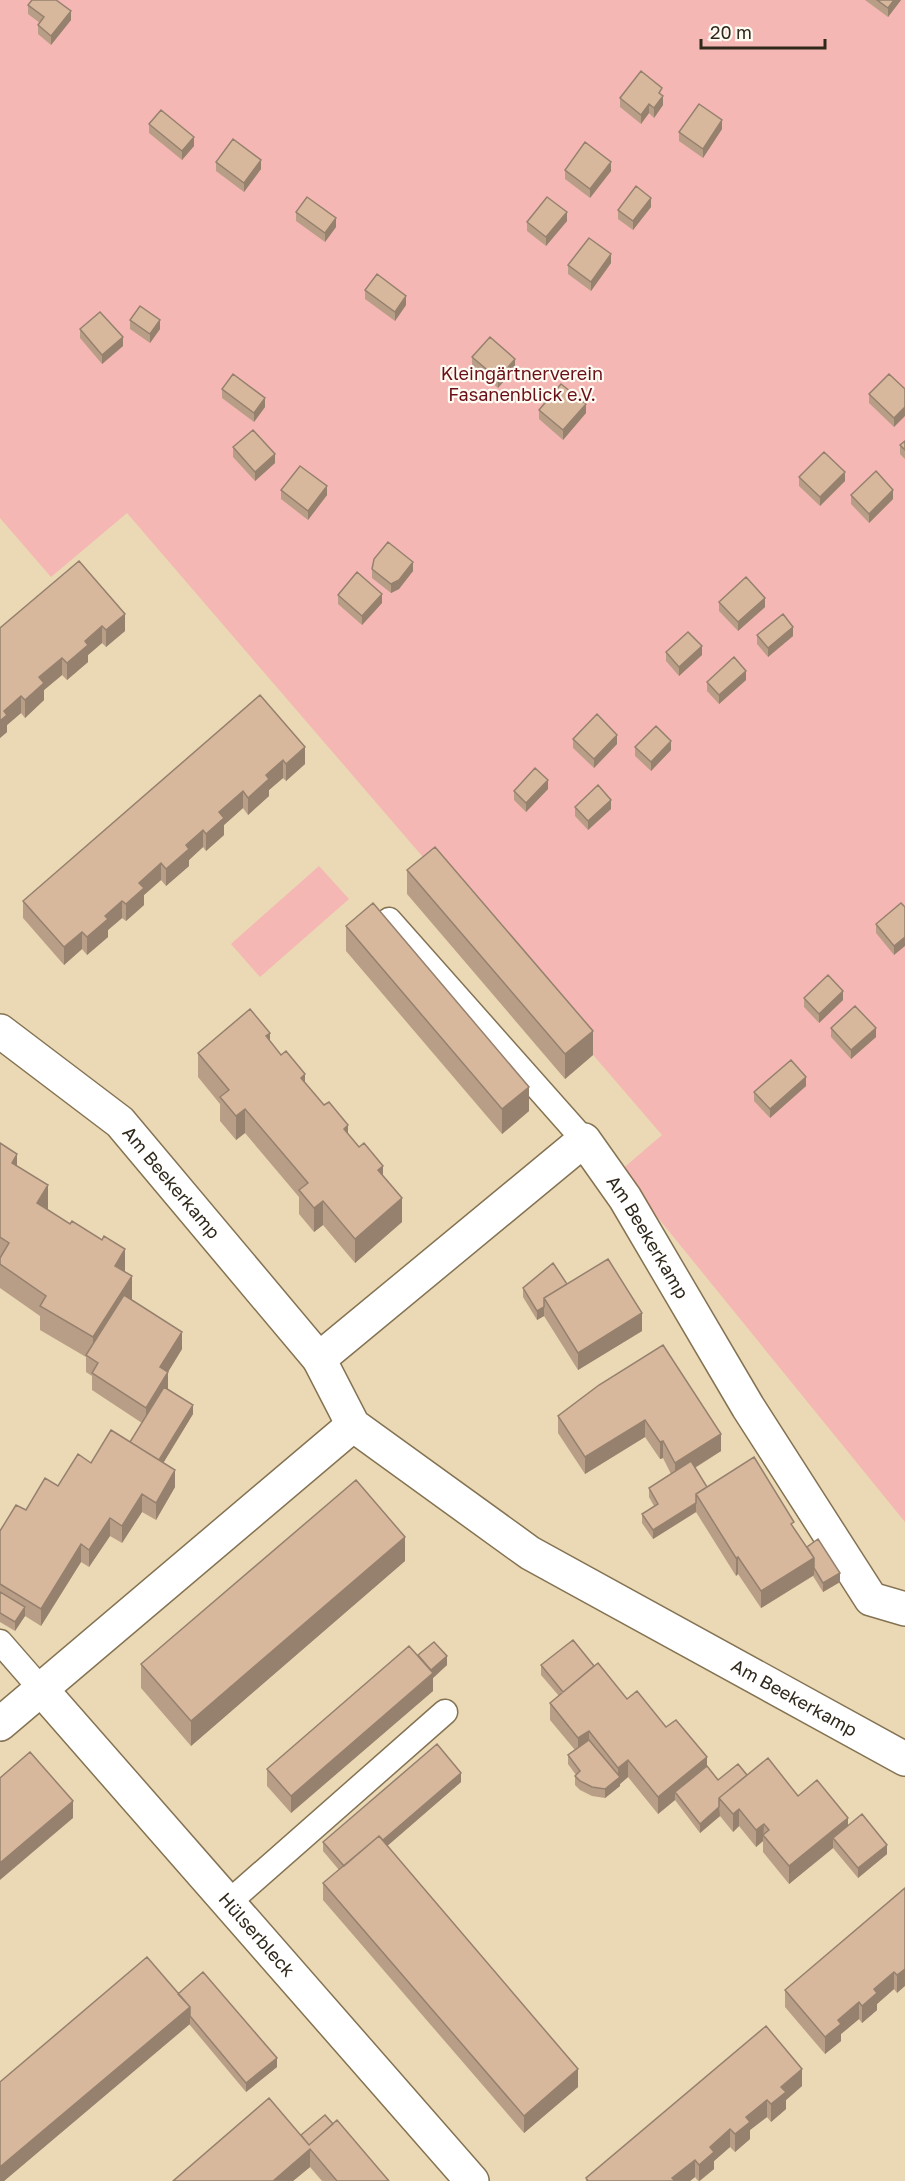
<svg xmlns="http://www.w3.org/2000/svg" width="905" height="2181" viewBox="0 0 905 2181" font-family="'Golos Text',sans-serif">
<style>
.green{fill:#f4b7b3}
.lines{fill:none;stroke-linecap:round;stroke-linejoin:round}
.lane-casing{stroke:#847353;stroke-width:27}
.street-casing{stroke:#847353;stroke-width:36}
.lane{stroke:#fff;stroke-width:24}
.street{stroke:#fff;stroke-width:33}
.wall{fill:#b99e87}
.shaded-wall{fill:#96816e}
.building{fill:#d7b89d;stroke:#96816e;stroke-width:1.5}
.labels{text-anchor:middle;stroke-width:4.5;stroke-linejoin:round;paint-order:stroke}
.park-label{font-size:18px;fill:#6b0f17;stroke:#fefbf3}
.street-label{font-size:18px;fill:#30291b;stroke:#fefbf3}
</style>
<rect width="100%" height="100%" fill="#ebd8b4"/>
<path class="green" d="M0,0h905v1522l-285,-351 42,-36 -535,-622 -76,64 -51,-59z
M319,866l30,33 -89,78 -29,-33z"/>
<g class="lines">
<defs>
<path id="lane" d="M389,920l195,220
M0,1642l41,47
M228,1903l217,-191"/>
<g id="street">
<path id="s1" d="M0,1031l120,91 199,237 34,66 177,128 375,206"/>
<path id="s2" d="M319,1359l265,-219 41,58 123,209 123,192 34,10"/>
<path id="s3" d="M41,1689l431,492"/>
<path d="M0,1724l353,-299"/>
</g>
</defs>
<use href="#lane" class="lane-casing"/>
<use href="#street" class="street-casing"/>
<use href="#lane" class="lane"/>
<use href="#street" class="street"/>
</g>
<path class="wall" d="M865,0h36l-13,17z
M28,5l43,15 -20,25 -13,-11v-9l2,-2 -12,-9z
M662,95l1,10 -9,13 -5,-5 -8,11 -21,-17v-9z
M149,124l45,22 -12,14 -33,-27z
M722,129l-19,29 -24,-17v-9z
M216,162l45,7 -17,23 -28,-21z
M565,170l46,1 -21,27 -25,-19z
M651,207l-18,23 -15,-11v-9z
M296,212l40,15 -11,15 -29,-21z
M567,221l-21,25 -19,-15v-9z
M611,263l-20,28 -23,-17v-9z
M365,290l41,15 -11,16 -30,-22z
M130,320l30,9 -10,14 -20,-14z
M80,329l43,17 -21,18 -22,-26z
M472,357l43,11 -17,20 -26,-22z
M222,389l43,18 -11,15 -32,-24z
M905,389l-11,38 -25,-24v-9z
M539,410l47,3 -23,27 -24,-21z
M905,441v18l-5,-5v-9z
M233,447l42,16 -20,18 -22,-24z
M799,477l46,4 -25,25 -21,-20z
M281,490l46,5 -19,25 -27,-21z
M851,495l42,4 -24,24 -18,-19z
M79,561l46,70 -19,16 -4,-4 -14,12v7l-21,18 -5,-5 -18,15v10l-19,18 -4,-5 -14,12v7l-7,6v-110z
M372,569l41,2 -14,18 -8,4 -19,-15z
M338,595l44,8 -20,22 -24,-21z
M719,602l46,5 -27,24 -19,-20z
M757,635l36,1 -25,21 -11,-13z
M666,652l36,3 -23,21 -13,-15z
M746,680l-27,24 -12,-13v-9z
M260,695l45,69 -19,17 -3,-3 -14,12v6l-21,19 -5,-7 -19,17v10l-18,16 -3,-4 -14,13v6l-23,20 -5,-6 -17,15v10l-18,16 -4,-3 -14,12v7l-21,18 -5,-6 -18,16 -41,-47v-17z
M573,739l44,5 -23,24 -21,-20z
M635,747l36,3 -20,21 -16,-15z
M548,789l-22,23 -12,-12v-9z
M575,807l36,2 -23,21 -13,-14z
M407,870l186,185 -28,24 -158,-185z
M901,903l-7,52 -18,-22v-9z
M346,926l183,185 -27,23 -156,-183z
M804,998l39,2 -24,23 -15,-16z
M831,1028l45,9 -25,22 -20,-22z
M270,1042l113,134 19,46 -47,41 -32,-38 -9,7 -15,-18v-17l-54,-64 -9,7 -16,-19v-17l-22,-27v-24z
M806,1086l-36,32 -16,-17v-9z
M0,1143l48,67 77,62 7,28 50,49 -14,23v18l25,24 -30,49 12,24 -19,33 -14,-8 -20,31 -12,-7 -21,31 -8,-5 -40,64 -16,-10 -10,15 -15,-9v-91l26,-21 65,-47 39,-21 12,-19 -50,-33v-14l-6,-4v-15l-46,-27v-14l-40,-28z
M567,1284l75,47 -64,39 -34,-54 -7,4 -14,-23v-9z
M599,1385l122,66 -26,17 12,19 87,41 13,19 33,35 -17,10 -10,-16 -52,32 -23,-34 -2,2 -40,-64 -43,27 -11,-16v-9l12,-8 -5,-9v-9l22,-14 -8,-16 -3,1 -15,-22 -60,37 -27,-41v-17z
M405,1561l-214,185 -50,-58v-24z
M418,1655l29,10 -14,13v13l-142,122 -24,-27v-17l151,-112z
M541,1665l53,1 33,33 39,28 41,39 11,14 29,-5 51,21 50,30 39,28 -29,24 -25,-30 -44,36 -26,-32v-11l-7,6 -17,-21 -6,6 -13,-16 -20,17 -25,-33 -17,14 -30,-37 -8,7v2l-15,12 -13,-2 -12,-6 -5,-5v-9l1,-1 -8,-11v-9l7,-5 -25,-30v-17l9,-7 -18,-21z
M461,1782l-74,64 191,241 -54,46 -201,-233v-17l16,-13 -16,-19v-9z
M905,1888l-8,105 -3,-4 -17,15v6l-15,13 -3,-4 -18,15v7l-16,13 -40,-47v-17z
M178,1994l99,73 -31,25 -57,-68 -185,157h-4z
M766,2026l36,60 -16,14v9l-15,13 -4,-5 -17,13v9l-15,13 -5,-5 -16,14v8l-14,12h-2l-3,-4 -5,4h-104v-3z
M333,2124l56,57h-67l-12,-14 -17,14h-120z"/>
<path class="shaded-wall" d="M894,0h7l-13,17v-9z
M71,11v9l-20,25v-9z
M663,96v9l-9,13v-10z
M649,104v9l-8,11v-9z
M722,120v9l-19,29v-9z
M194,137v9l-12,14v-9z
M261,160v9l-17,23v-9z
M611,162v9l-21,27v-9z
M651,198v9l-18,23v-9z
M567,212v9l-21,25v-9z
M336,218v9l-11,15v-9z
M611,254v9l-20,28v-9z
M406,296v9l-11,16v-9z
M160,320v9l-10,14v-9z
M123,337v9l-21,18v-9z
M515,359v9l-17,20v-9z
M265,398v9l-11,15v-9z
M586,404v9l-23,27v-10z
M905,407v9l-11,11v-9z
M275,454v9l-20,18v-9z
M845,472v9l-25,25v-9z
M327,486v9l-19,25v-9z
M893,490v9l-24,24v-9z
M413,562v9l-14,18 -8,4v-9z
M382,594v9l-20,22v-9z
M765,598v9l-27,24v-9z
M125,614v17l-19,16v-17z
M102,626v17l-14,12v7l-21,18v-17l18,-22z
M793,627v9l-25,21v-9z
M702,646v9l-23,21v-9z
M62,658v17l-18,15v10l-19,18v-18l14,-23z
M746,671v9l-27,24v-9z
M21,696v17l-14,12v7l-7,6v-17l4,-10z
M617,735v9l-23,24v-9z
M671,741v9l-20,21v-9z
M305,747v17l-19,17v-17z
M283,760v18l-14,12v6l-21,19v-17l18,-23z
M548,780v9l-22,23v-9z
M243,791v17l-19,17v10l-18,16v-17l13,-22z
M611,800v9l-23,21v-9z
M203,830v17l-14,13v6l-23,20v-17l20,-24z
M161,863v17l-17,15v10l-18,16v-17l13,-21z
M122,901v17l-14,12v7l-21,18v-18l18,-21z
M82,932v17l-18,16v-18z
M905,937v9l-11,9v-9z
M843,991v9l-24,23v-9z
M876,1028v9l-25,22v-9z
M593,1031v24l-28,24v-25z
M270,1033v24l-4,-21z
M305,1074v25l-4,-21z
M806,1077v9l-36,32v-9z
M529,1087v24l-27,23v-25z
M245,1109v24l-9,7v-24z
M348,1125v24l-4,-20z
M17,1154v24l-5,-15z
M383,1166v24l-5,-20z
M48,1185v24l-11,18v-24z
M402,1198v24l-47,41v-24z
M323,1201v24l-9,7v-24z
M125,1249v25l-10,-8z
M132,1276v24l-39,61v-24z
M544,1307v9l-7,4v-9z
M642,1313v18l-64,39v-17z
M182,1332v17l-22,36v-18z
M168,1372v17l-22,36v-17z
M193,1405v9l-37,61v-9z
M645,1420v17l-60,37v-17z
M721,1434v17l-46,29v-17z
M663,1441v17l-3,1v-17z
M175,1470v17l-19,33v-17z
M142,1494v18l-20,31v-17z
M696,1503v9l-43,27v-9z
M110,1518v18l-21,31v-17z
M405,1537v24l-214,185v-25z
M81,1544v18l-40,64v-17z
M738,1557v17l-2,2v-18z
M814,1558v17l-53,33v-17z
M840,1573v9l-17,10v-9z
M25,1607v9l-10,15v-9z
M447,1656v9l-14,13v13l-142,122v-17l140,-121v-5z
M589,1731v18l-11,6v-17z
M707,1757v18l-32,17v8l-17,14v-17z
M628,1760v17l-8,7v2l-15,12v-9l13,-11v-10z
M461,1773v9l-113,98v-10z
M73,1801v17l-73,62v-17z
M719,1807l1,9 -20,17v-9z
M739,1809v17l-6,6v-18z
M848,1818v17l-15,3v10l-44,36v-18z
M764,1824l-1,17 -7,6v-17z
M887,1845v9l-29,24v-10z
M905,1969v17l-8,7v-18z
M894,1972v17l-17,15v6l-15,13v-17l12,-17z
M859,2002v17l-18,15v7l-16,13v-17l13,-17z
M190,2007v17l-186,157h-4v-14z
M277,2058v9l-31,25v-9z
M578,2069v18l-54,46v-17z
M802,2069v17l-16,14v9l-15,13v-18l10,-17z
M767,2100v17l-17,13v9l-15,13v-18l11,-17z
M730,2129v18l-16,14v8l-15,12v-16l11,-18z
M310,2149v18l-17,14h-20z
M695,2160v17l-5,4h-18v-3z"/>
<path class="building" d="M32,0h24l15,11 -20,25 -13,-11 6,-8 -16,-12z
M877,0h17l-6,8z
M641,71l21,17 -3,5 4,3 -9,12 -5,-4 -8,11 -21,-17z
M699,104l23,16 -19,29 -24,-17z
M161,110l33,27 -12,14 -33,-27z
M233,139l28,21 -17,23 -28,-21z
M585,142l26,20 -21,27 -25,-19z
M636,186l15,12 -18,23 -15,-11z
M307,197l29,21 -11,15 -29,-21z
M547,197l20,15 -21,25 -19,-15z
M589,238l22,16 -20,28 -23,-17z
M377,274l29,22 -11,16 -30,-22z
M140,306l20,14 -10,14 -20,-14z
M100,312l23,25 -21,18 -22,-26z
M490,337l25,22 -17,20 -26,-22z
M233,374l32,24 -11,15 -32,-24z
M889,374l16,15v18l-11,11 -25,-24z
M561,384l25,20 -23,26 -24,-20z
M253,430l22,24 -20,18 -22,-25z
M905,441v9l-5,-5z
M824,452l21,20 -25,25 -21,-20z
M300,466l27,20 -19,25 -27,-21z
M876,471l17,19 -24,24 -18,-19z
M388,542l25,20 -14,18 -8,4 -19,-15 2,-10z
M79,561l46,53 -19,16 -4,-4 -17,15 3,4 -21,18 -5,-5 -23,19 5,6 -19,17 -4,-4 -17,15 3,4 -7,6v-93z
M357,572l25,22 -20,22 -24,-21z
M746,577l19,21 -27,24 -19,-20z
M783,614l10,13 -25,21 -11,-13z
M688,632l14,14 -23,21 -13,-15z
M734,657l12,14 -27,24 -12,-13z
M260,695l45,52 -19,17 -3,-4 -17,15 3,4 -21,19 -5,-7 -24,21 5,6 -18,16 -3,-4 -17,15 3,4 -23,20 -5,-6 -22,20 5,5 -18,16 -4,-3 -17,15 3,3 -21,18 -5,-5 -18,15 -41,-46z
M597,714l20,21 -23,24 -21,-20z
M656,726l15,15 -20,21 -16,-15z
M535,768l13,12 -22,23 -12,-12z
M598,785l13,15 -23,21 -13,-14z
M435,847l158,184 -28,23 -158,-184z
M373,903l156,184 -27,22 -156,-183z
M901,903l4,4v30l-11,9 -18,-22z
M828,975l15,16 -24,23 -15,-16z
M855,1006l21,22 -25,22 -20,-22z
M250,1009l20,24 -4,3 15,19 5,-4 19,23 -4,4 23,27 5,-3 19,23 -4,4 15,18 5,-4 19,23 -5,4 24,28 -47,41 -32,-38 -9,7 -15,-18 9,-7 -63,-74 -9,7 -16,-19 9,-7 -31,-37z
M791,1060l15,17 -36,32 -16,-17z
M0,1143l17,11 -5,9 36,22 -11,18 33,21 2,-3 30,19 2,-4 21,13 -10,17 17,10 -39,61 -53,-31 6,-10 -46,-32v-6l9,-15 -9,-6z
M608,1259l34,54 -64,40 -34,-55z
M553,1263l14,21 -23,14v9l-7,4 -14,-23z
M124,1295l58,37 -22,35 8,5 -22,36 -54,-35 6,-10 -12,-8z
M663,1345l58,89 -46,29 -12,-22 -3,1 -15,-22 -60,37 -27,-41 41,-31z
M164,1387l29,18 -34,55 -29,-18z
M111,1430l64,40 -19,33 -14,-9 -20,32 -12,-8 -21,32 -8,-6 -40,65 -41,-25v-53l16,-26 10,5 19,-32 13,8 20,-32 13,9z
M754,1457l40,65 -3,2 23,34 -53,33 -23,-34 -2,1 -40,-64z
M691,1461l16,26 -11,7v9l-43,27 -11,-16 16,-10 -9,-16z
M356,1480l49,57 -214,184 -50,-57z
M818,1539l22,34 -17,10 -9,-15v-10l-7,-11z
M0,1592l25,15 -10,15 -15,-9z
M573,1640l21,26 -31,26 -22,-27z
M434,1642l13,14 -16,14 -13,-15z
M409,1646l24,27 -142,123 -24,-27z
M598,1663l29,36 10,-8 29,36 10,-7 31,37 -49,40 -30,-37 -10,8 -29,-37 -11,7 -28,-35z
M589,1740l31,37 -15,12 -13,-2 -12,-6 -5,-5 5,-5 -12,-16z
M437,1744l24,29 -78,67 -4,-4 -35,30 -21,-24z
M30,1752l43,49 -73,62v-85z
M768,1758l30,38 19,-16 31,38 -59,48 -26,-31 6,-5 -5,-6 -8,6 -17,-21 -6,5 -14,-16z
M738,1764l9,11 -28,23v9l-19,17 -25,-32 32,-26 11,14z
M862,1814l25,31 -29,23 -25,-30z
M379,1836l199,233 -54,47 -201,-233z
M905,1888v81l-8,6 -3,-3 -20,17 3,4 -15,13 -3,-4 -21,18 3,4 -16,13 -40,-47z
M147,1957l43,50 -190,160v-85z
M203,1972l74,86 -31,25 -56,-67v-9l-12,-13z
M766,2026l36,43 -21,18 5,5 -15,12 -4,-4 -21,17 4,5 -15,12 -5,-5 -20,18 4,5 -15,13 -4,-5 -23,18 3,3h-87l-2,-3z
M269,2098l40,47 28,-25 52,61h-52l-27,-32 -37,32h-100z
M325,2115l8,9 -24,21 -8,-10z"/>
<g class="labels">
<g class="park-label">
<text x="522" y="380">Kleingärtnerverein<tspan x="522" dy="21">Fasanenblick e.V.</tspan></text>
</g>
<g class="street-label">
<text dy="6" stroke="none"><textPath href="#s1" startOffset="230">Am Beekerkamp</textPath></text>
<text dy="6" stroke="none"><textPath href="#s2" startOffset="460">Am Beekerkamp</textPath></text>
<text dy="6" stroke="none"><textPath href="#s1" startOffset="1054">Am Beekerkamp</textPath></text>
<text dy="6" stroke="none"><textPath href="#s3" startOffset="327">Hülserbleck</textPath></text>
</g>
</g>
<path d="M701 39v9h124v-9" fill="none" stroke="#30291b" stroke-width="3"/>
<text x="710" y="39" font-size="18" fill="#30291b" stroke="#fefbf3" stroke-width="4.5" paint-order="stroke">20 m</text>
</svg>
